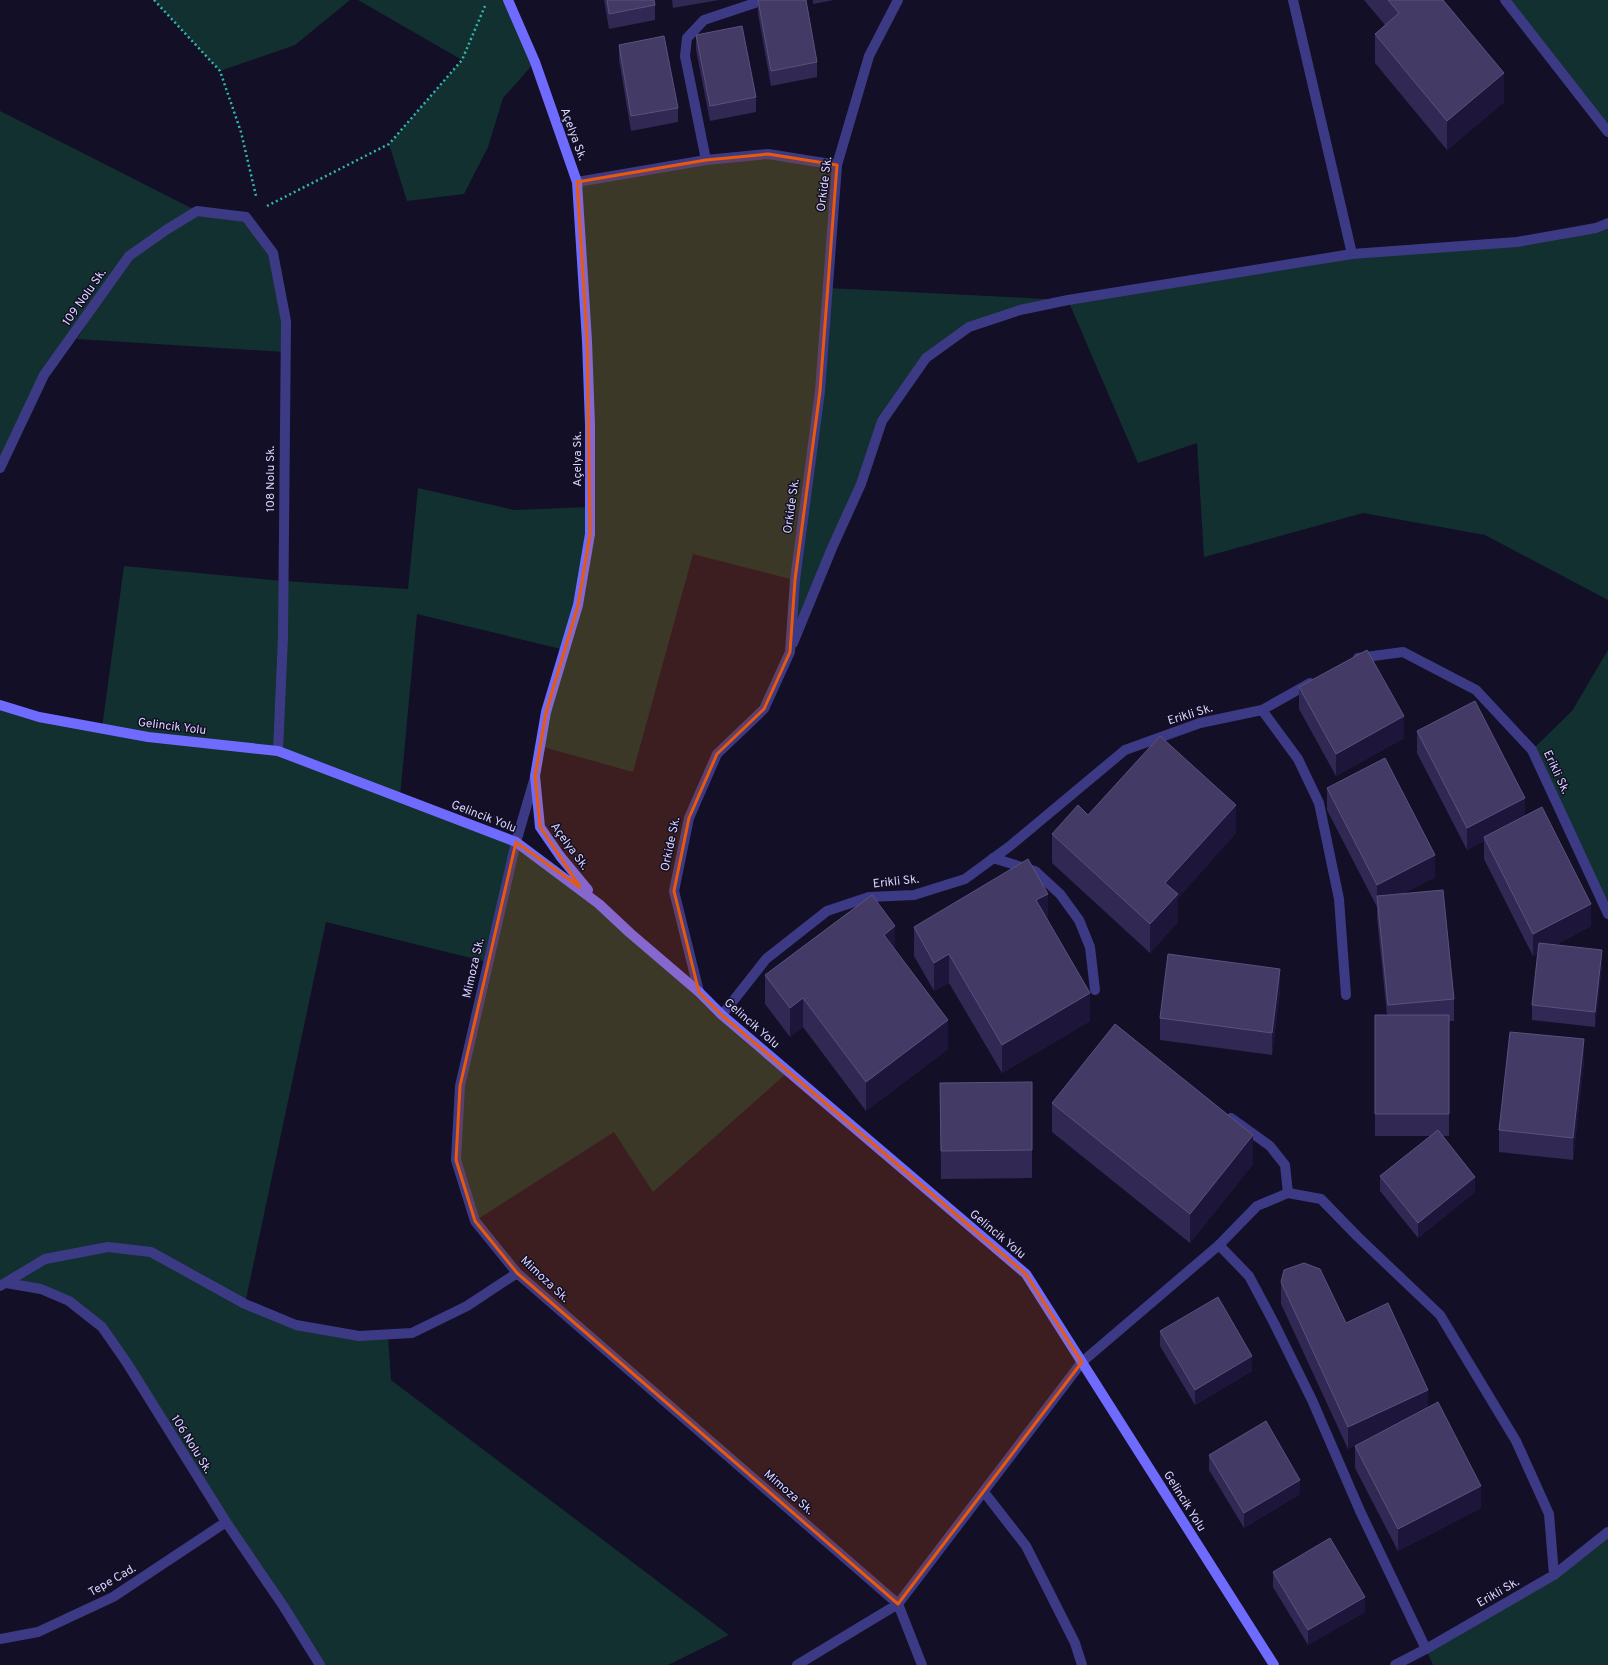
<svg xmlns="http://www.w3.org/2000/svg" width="1608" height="1665" viewBox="0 0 1608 1665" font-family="Overpass,sans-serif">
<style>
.green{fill:#12302f}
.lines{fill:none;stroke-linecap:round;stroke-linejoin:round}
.path{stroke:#2fb8b0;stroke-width:2.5;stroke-dasharray:2 3;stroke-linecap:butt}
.lane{stroke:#3d3a85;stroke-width:10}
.street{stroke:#3d3a85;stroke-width:10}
.secondary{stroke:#6f6bff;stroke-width:10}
.wall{fill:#312854}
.shaded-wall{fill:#1d163a}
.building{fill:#433a66;stroke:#5a527e}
.marked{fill:#e8590c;fill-opacity:0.2;stroke:#e8590c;stroke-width:3;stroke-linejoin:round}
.labels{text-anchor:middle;stroke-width:3;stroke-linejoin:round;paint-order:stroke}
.street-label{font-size:12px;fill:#d9d4ff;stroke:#130f26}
</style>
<rect width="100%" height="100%" fill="#130f26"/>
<path class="green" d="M154,0h196l-55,45 -75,26z
M358,0h150l27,62 -32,36 -15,49 -24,47 -57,7 -18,-57 73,-84z
M1505,0h103v132z
M0,111l197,100 49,6 27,36 12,99 -208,-13 46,-74 -79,110 -44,93z
M757,155l80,10 -9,123 240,12 284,-46 165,-12 91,-19v377l-123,-65 -122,-22 -159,44 -7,-114 -59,20 -70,-163 -99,27 -43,31 -44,63 -92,231 4,-72 -101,-26 -60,218 -93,-26 25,-96 -148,-36 -17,183 116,45 60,44 212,186 -135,120 -39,-60 -139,89 -19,-61 4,-74 27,-124 -161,-40 -81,382 51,21 92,10 3,45 338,255 -61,30h-348l-218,-338 -61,-38 -41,-3v-581l102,23 22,-162 159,15 125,8 10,-101 96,22 76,-3 -13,-325z
M1608,650v264l-76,-164 40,-39z
M1608,1532v133h-175l-7,-16 128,-74z"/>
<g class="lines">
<path class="path" d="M154,0l66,71 21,61 15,64
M267,206l122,-62 73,-84 23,-54"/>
<path class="lane" d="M1293,0l59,254
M706,160l-21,-104 2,-18 17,-18 60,-20
M993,858l42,13 25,23 19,26 11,27 5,43
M1231,1118l39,28 15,19 3,28
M1219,1245l30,31 25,47 38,77 48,111 66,138"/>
<path class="street" d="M1505,0l103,132
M577,182l129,-22 62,-6 69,11
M0,468l44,-93 85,-119 37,-26 31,-19 49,6 27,36 13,68 -3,316 -5,114
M793,643l39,-95 29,-64 21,-63 44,-63 43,-31 51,-17 48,-10 284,-46 165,-12 79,-14 12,-5
M1358,658l45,-6 73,38 56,60 76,164
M1262,710l36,49 21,44 20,96 7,96
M535,777l-19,65 -56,244 -4,74 19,61 42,52 381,331 24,61
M699,992l-25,-101 15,-73 28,-64 47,-45 26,-57 5,-72 25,-189 17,-226 32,-109 29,-56
M722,1015l44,-56 61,-48 42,-14 45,-2 51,-16 45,-33 115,-96 75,-27 62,-13 48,-27
M6,1283l35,6 28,12 33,26 25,36 99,159 58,85 36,58
M0,1286l45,-27 63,-12 43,5 94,52 51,21 63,11 53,-3 55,-27 50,-33
M984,1492l42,54 49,97 7,22
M0,1639l38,-7 75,-35 113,-75
M797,1665l101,-61 184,-242 137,-117 38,-39 31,-13 33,6 37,38 82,78 76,126 33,73 5,61
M1395,1665l31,-16 128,-74 54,-43"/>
<path class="secondary" d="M508,0l27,62 42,120 10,159 3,84v109l-12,71 -32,107 -11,64 5,51 20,29 28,34
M0,705l39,12 109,20 130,14 238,91 83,62 31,29 69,59 23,23 304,259 248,391"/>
</g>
<path class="wall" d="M604,0h50l1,5v15l-46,9z
M672,0h47l-46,8z
M758,0l59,62v15l-46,9 -13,-72z
M813,0h21l-21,4z
M1364,0h79l61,102 -57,48 -72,-87v-29l10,-9z
M696,35l60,62v15l-46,9 -14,-71z
M619,45l59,63v14l-47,9 -12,-71z
M1299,687l105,51 -68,38 -37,-67z
M1417,731l108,85 66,110 -36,19 47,20 -7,62 -63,-7v-15l5,-51 -4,2 -49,-97v-18l-17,9 -50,-97z
M1327,788l108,89 -33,17 52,105v22h-5v115h-6l32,56 -57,46 -38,-47v-15l50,-40h-55v-121h12l-10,-97v-11l-50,-97z
M1088,815l148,18 -58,65v24l-28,31 -98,-90v-29z
M1048,920l42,101 -88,52 -53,-90 -15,8 -20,-35v-29z
M895,949l53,100 -82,62 -63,-84 -13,10 -25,-33v-29z
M1280,991l-8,64 -112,-15v-22z
M1584,1061l-11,99 -74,-8v-22z
M940,1083l92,67v28l-91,1z
M1052,1103l201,61 -63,79 -138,-111z
M1281,1282l65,41 82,85 53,100 -83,43 -43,-83v-22l3,-2 -10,5 -67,-145z
M1160,1331l92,40 -57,34 -35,-59z
M1209,1455l91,39 -56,34 -35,-58z
M1273,1572l92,40 -57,33 -35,-58z"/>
<path class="shaded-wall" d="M1504,73v29l-57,48v-29z
M1404,716v22l-68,38v-22z
M1525,798v22l-41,17v4l-17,9v-22z
M1236,805v28l-58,65v24l-28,31v-29l15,-41z
M1435,855v22l-57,29 -1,-10v11v-22z
M1048,894v28l-12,-22z
M1591,904v22l-58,30v-22z
M895,926v29l-11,-20z
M1602,950v15l-7,62v-15z
M949,954v29l-15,8v-28z
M1280,969v22l-8,64v-22z
M1090,993v28l-88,52v-28z
M803,998v29l-13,10v-29z
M948,1020v29l-82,62v-29z
M1584,1039v22l-11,99v-22z
M1253,1135v29l-63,79v-29z
M1475,1177v15l-57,46v-15z
M1252,1356v15l-57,34v-15z
M1428,1390v22l-80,37v-22z
M1300,1480v14l-56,34v-15z
M1481,1486v22l-83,43v-22z
M1365,1597v15l-57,33v-15z"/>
<path class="building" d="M607,0h47l1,5 -46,9z
M758,0h48l11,62 -46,9z
M1388,0h55l61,73 -57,48 -72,-87 24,-21z
M742,26l14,71 -46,9 -14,-71z
M664,36l14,72 -47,8 -12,-71z
M1367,650l37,66 -68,38 -37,-67z
M1475,701l50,97 -58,30 -50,-97z
M1160,736l76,69 -71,78 13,11 -28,30 -98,-90 26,-29 10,10z
M1385,758l50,97 -58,30 -50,-97z
M1542,807l49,97 -58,30 -49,-97z
M1028,859l20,35 -12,6 54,93 -88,52 -53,-91 -15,9 -20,-36z
M1443,890l11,109 -66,6 -11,-109z
M872,895l23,31 -11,9 64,85 -82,62 -63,-84 -13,10 -25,-33z
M1539,943l63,7 -7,62 -63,-7z
M1168,954l112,15 -8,64 -112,-15z
M1375,1015h74v99h-74z
M1115,1024l138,111 -63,79 -138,-111z
M1510,1032l74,7 -11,99 -74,-8z
M1032,1082v68l-91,1 -1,-68z
M1438,1130l37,47 -57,46 -38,-47z
M1304,1263l16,6 26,54 42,-20 40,87 -80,37 -67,-145 3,-12z
M1218,1297l34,59 -57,34 -35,-59z
M1438,1402l43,84 -83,43 -43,-83z
M1266,1421l34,59 -56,33 -35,-58z
M1330,1538l35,59 -57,33 -35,-58z"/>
<path class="marked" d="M768,154l69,11 -17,226 -25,189 -5,72 -26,57 -47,45 -28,64 -15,73 25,101 23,23 304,259 56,88 -184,242 -381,-331 -42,-52 -19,-61 4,-74 56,-244 64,45 -40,-60 -5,-51 11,-64 32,-107 12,-71 -3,-193 -10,-159 129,-22z"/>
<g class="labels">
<g class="street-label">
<text transform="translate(574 134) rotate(70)" y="4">Açelya Sk.</text>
<text transform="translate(824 184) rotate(-83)" y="4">Orkide Sk.</text>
<text transform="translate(84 297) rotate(-55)" y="4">109 Nolu Sk.</text>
<text transform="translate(577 459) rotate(-90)" y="4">Açelya Sk.</text>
<text transform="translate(270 479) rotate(-90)" y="4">108 Nolu Sk.</text>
<text transform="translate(791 506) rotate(-82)" y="4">Orkide Sk.</text>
<text transform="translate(1190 714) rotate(-17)" y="4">Erikli Sk.</text>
<text transform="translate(172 726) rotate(7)" y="4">Gelincik Yolu</text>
<text transform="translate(1557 772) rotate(65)" y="4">Erikli Sk.</text>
<text transform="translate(484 816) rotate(21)" y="4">Gelincik Yolu</text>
<text transform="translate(670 844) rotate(-78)" y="4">Orkide Sk.</text>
<text transform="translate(570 846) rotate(54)" y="4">Açelya Sk.</text>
<text transform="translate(896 881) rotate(-6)" y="4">Erikli Sk.</text>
<text transform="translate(473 968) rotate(-77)" y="4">Mimoza Sk.</text>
<text transform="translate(752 1023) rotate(41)" y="4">Gelincik Yolu</text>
<text transform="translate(998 1234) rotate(40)" y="4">Gelincik Yolu</text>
<text transform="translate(545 1279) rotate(43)" y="4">Mimoza Sk.</text>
<text transform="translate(192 1444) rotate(58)" y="4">106 Nolu Sk.</text>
<text transform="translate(789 1492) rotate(41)" y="4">Mimoza Sk.</text>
<text transform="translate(1185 1501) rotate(58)" y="4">Gelincik Yolu</text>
<text transform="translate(112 1580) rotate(-30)" y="4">Tepe Cad.</text>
<text transform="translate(1498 1592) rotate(-30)" y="4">Erikli Sk.</text>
</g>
</g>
</svg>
